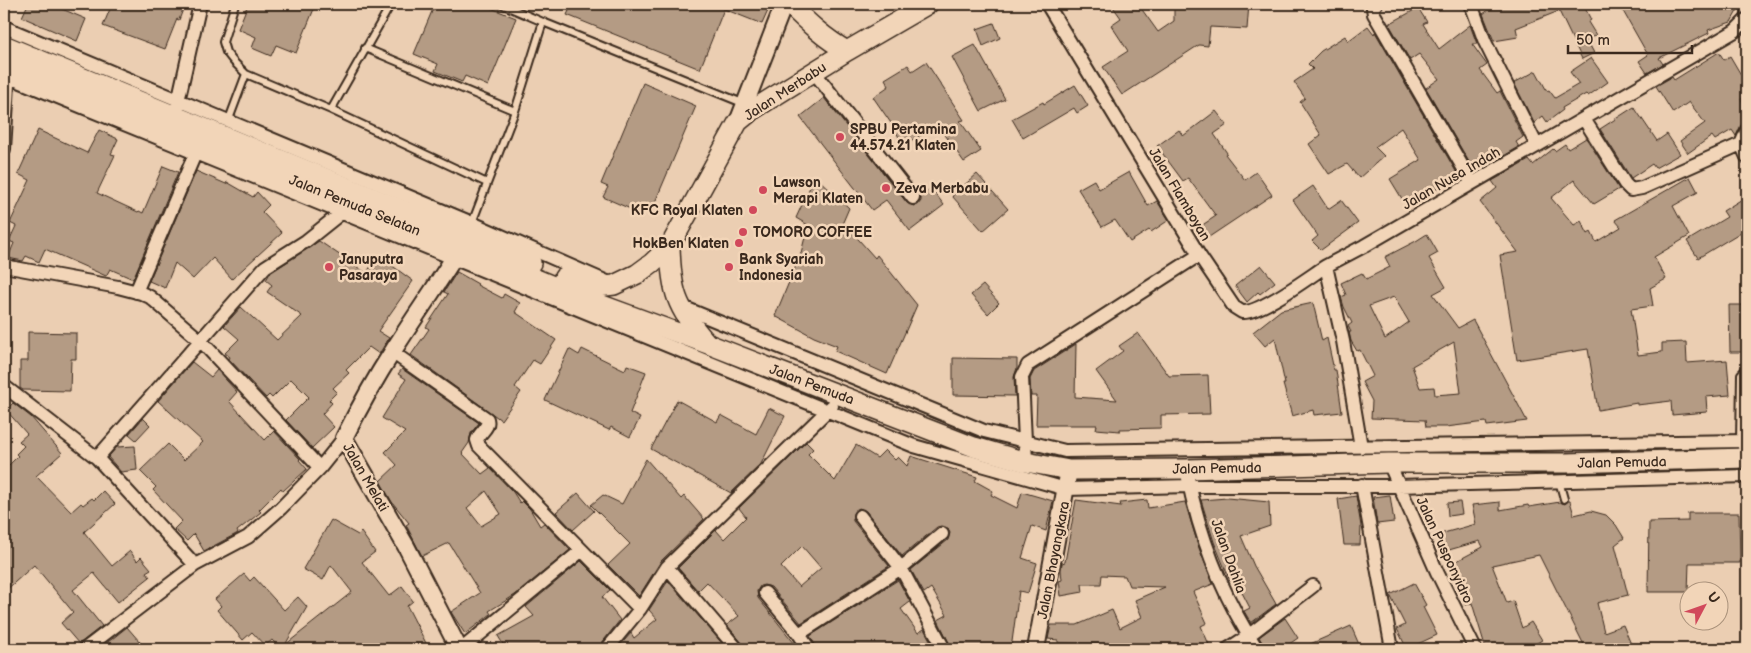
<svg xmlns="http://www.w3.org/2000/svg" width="1751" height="653" viewBox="0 0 1751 653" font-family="'Balsamiq Sans',sans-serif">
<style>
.building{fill:#b49b84;stroke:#3b2a1e;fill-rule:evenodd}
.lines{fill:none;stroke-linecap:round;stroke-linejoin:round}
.service-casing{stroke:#3b2a1e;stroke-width:10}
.minor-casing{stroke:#3b2a1e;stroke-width:16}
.tertiary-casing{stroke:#3b2a1e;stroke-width:20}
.secondary-casing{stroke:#3b2a1e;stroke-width:22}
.service{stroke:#f2d5b8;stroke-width:6}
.minor{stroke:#f2d5b8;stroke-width:12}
.tertiary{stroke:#f2d5b8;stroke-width:16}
.secondary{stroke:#f2d5b8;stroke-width:19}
.poi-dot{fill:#d1495b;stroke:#f2d5b8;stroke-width:2}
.labels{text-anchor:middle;stroke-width:5;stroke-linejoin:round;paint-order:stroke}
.street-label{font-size:14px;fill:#3b2a1e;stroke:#f2d5b8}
.poi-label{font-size:14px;font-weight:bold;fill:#3b2a1e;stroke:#f2d5b8;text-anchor:start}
</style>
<rect width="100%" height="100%" fill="#ebceb2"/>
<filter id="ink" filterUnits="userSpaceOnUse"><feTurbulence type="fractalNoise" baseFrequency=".02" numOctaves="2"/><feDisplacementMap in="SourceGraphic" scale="10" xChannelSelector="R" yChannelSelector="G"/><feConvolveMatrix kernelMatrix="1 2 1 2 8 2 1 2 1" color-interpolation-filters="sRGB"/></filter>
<g filter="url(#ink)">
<path class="building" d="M28,4h22l36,15 -9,22 -55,-24z
M112,4h73l-6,16 -2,-1 -12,30 -62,-23z
M248,4h68l-20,49 -20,-8 -5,11 -19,-8 4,-11 -18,-8z
M435,4h58l-2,4 25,10 -28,68 -23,-10 -3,6 -27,-11 3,-7 -24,-10z
M572,4h199l-9,20 -38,-15 -24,60 -133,-54z
M1111,4h27l20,28 16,-11v-17h75l-2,25 -37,-2 -2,19 -9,-1 -77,50 -19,-28 25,-16 -17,-26 10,-7z
M1497,4h86l8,16 -3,2 8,13 -9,5 7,13 -12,6 -23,-48 -43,17 2,9 -24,4 -11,-27z
M1619,4h57l2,5 10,-5h9l2,5 17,-5h25l-10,18 -23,8 1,3 -50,25 4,6 -16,9 -8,-12 9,-6z
M1418,8l9,14 -4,2 16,25 31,-24 7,19h-5l15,21 -7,5 17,23 3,-2 23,46 -7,5 3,5 -36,21 -4,-5 -7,4 -46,-79 13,-9 -20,-25 -9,6 -21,-36z
M994,23l6,15 -17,8 -6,-17z
M1368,26l6,8 1,-2 83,143 -36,23 -4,-5 -14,9 -14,-23 31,-19 -20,-32 -26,19 9,9 -25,22 -12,-14 -18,10 -20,-30 12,-9 -21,-33 5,-4 -11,-16 19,-13 -5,-5 13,-13 24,-15 3,5z
M975,45l30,54 -24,12 -29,-54z
M1719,52l5,8 6,-4 17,29v11l-6,3 6,11v12l-5,2 -6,12 -4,-6 -17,10 -3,-4 -24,17 -8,-12 25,-18 -16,-21 -16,11 -17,-27 16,-9 2,3z
M1591,58l17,24 -20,14 -2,-2 -24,14 1,2 -16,12 -4,-6 -9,7 -20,-40 22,-12 11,20 2,-1 6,8 24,-14 -9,-12z
M926,62l38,58 -4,1 21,30 -17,11 -25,-36 -36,19 -10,-19 -20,-29 16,-11 -4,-7 23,-14 4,6z
M643,83l53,23 -43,101 -7,-4 -4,11 -39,-17 5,-10 -7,-3z
M1075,85l13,21 -11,7 -3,-5 -51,30 -11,-19 31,-17 1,2z
M824,98l83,105 7,3 4,-1 3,-4v-5l10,-8 13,17 -34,26 -24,-31 -14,10 -72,-93z
M1634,107l23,34 10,-7 13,20 -25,14 -3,-4 -21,14 -31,-49z
M1216,111l11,14 -13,9 13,19 -2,1 20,26 11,-8 16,23 -63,42 -8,-11 15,-10 -28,-38 -5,3 -26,-35 22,-16 4,6z
M38,130l49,23 12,-23 19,9 -7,15 4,1 -18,38 41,19 1,-1 4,2 20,-47 15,6 -45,107 -23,-10 -4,7 -61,-27 -6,13 -13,-6 -3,5 -15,-3 6,-15 -5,-2 7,-15 -6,-3 20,-43 -12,-6z
M1586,138l33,51 -25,15 -20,-24 -23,18 23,27 7,-4 7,13 3,-2 5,10 25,-15 -6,-7 75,-43 8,15 -25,14 16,30 -35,21 12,22 -16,9 3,18 -22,3 7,46 24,-3v-9l24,-1 1,21 40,-3 3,35 -24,2 1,15 -35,3 -1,-14 -34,4v-2l-39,7 -10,-61 -71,11 -17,-105 18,-3 -38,-50 17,-14 -5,-7 37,-21 4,5 20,-16 2,2 10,-7 3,5z
M196,171l30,13 1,-2 26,15 4,-5 12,13 -7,7 20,21 -50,46 -19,-21 -20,21 -18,-16 -10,25 -16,-7z
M1129,172l19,34 9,-5 12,19 -18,12 -2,-2 -19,12 -15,-22 -13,7 -24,-38 16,-9 5,9z
M977,174l31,35 -25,22 -31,-35z
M815,176l34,32 -6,14 32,36 2,-3 40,50 -30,69 -52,-23 2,-5 -23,-9 -39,-21 26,-63 7,-28 -12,-7z
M1313,186l15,23 13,-9 17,23 -37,27 -9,-9 6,-5 -25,-36z
M1747,196v19l-7,4 6,10 -48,29 -11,-17 40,-24 -4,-6z
M1427,234l11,19 -9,5 17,29 -13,7 25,34 15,-8 54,101 -40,5 -1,-4 -40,5h-20l-1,-7 -54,-2 1,-17 -10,-19 11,-6 -13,-26 -3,1 -6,-10 -2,-9h2l-3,-6 4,-3 -8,-16 -3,-10 5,-2 -5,-12 21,-10 4,6 24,-12 -5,-10 31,-16zM1394,297l15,25 -24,17 -16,-33zM1454,342l7,51 -26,2 -1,-8 -14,1 -8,-22z
M319,241l47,32 13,-17 34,25 -35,50 11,7 -10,16 -10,-7 -23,23 3,3 -16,15 4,4 -8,8 3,3 -10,11 12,13 -22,21 -26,-28 23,-23 -18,-18 -19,19 -3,-3 -3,3 -37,-39 1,-2 -5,-4 14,-14 -15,-13 17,-19 36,33 25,-24 -35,-24 5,-7 -6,-5 4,-7z
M1261,265l14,17 -15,12 -2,-2 -11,10 -12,-16z
M457,272l21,12 -1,1 25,13 2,-4 16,9 -5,9 41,28 -16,24 -7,-4 -18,27 6,5 -20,28 -90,-65 18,-26 -3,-2 22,-33 -4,-2z
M983,285l16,18 -11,11 -17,-19z
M1313,303l9,38 5,-3 7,32h2l6,42 -28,3 -1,-5 -21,6 -9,-32h2l-10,-46 -10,8 -12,-14 28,-22z
M1729,305h14l4,6v41h-17z
M28,332l48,1v26h-5l-1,32 -47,-1 -3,-2v-27h8z
M1138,333l31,43 39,-1 2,39 -49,1v13l-41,1v2l-24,-2 1,-4h-61l1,-29h-6l-1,-17 4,-8 42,-27 -1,53 42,3 -21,-29 27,-20 -4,-5z
M569,349l10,6 3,-6 43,21 2,-5 19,7 -16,41 10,5 -10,19 -19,-10 -2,3 -64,-30z
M953,358l64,1v9l-3,9 1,19 -62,-1z
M192,362l19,15 6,-7 20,22 -8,9 36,39 9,-9 26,28 -1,1 8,9 -24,22 -2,-3 -22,22 2,2 -24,19 1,2 -34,18 -10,-17 -7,7 -13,-12 8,-8 -29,-31 3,-3 -16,-16 28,-27 16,16 19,-18 -45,-41z
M402,369l77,54 -8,10 -2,10 -7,10 20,21 8,-6 23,24 7,11 2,-2 8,8 10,17 4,-3 26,27 -55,45 -26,16 2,3 -26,20 -14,-22 29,-19 -31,-50 -27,13 -16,-31 3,-2 -17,-21 -12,-21 17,-16 -12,-13 20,-20 -23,-14 24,-39 -8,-5zM486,491l15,23 -20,12 -14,-18z
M677,400l40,22 4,-7 35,19 13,-26 16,8 -24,48 -30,29 -80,-44z
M13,403l18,14 31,36 -26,23 35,36 10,-9 2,2 9,-7 2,2 9,-9 12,13 -31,28 28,34 18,-15 7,10 4,-4 10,12 -5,3 4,5 -32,25 -24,-29 -21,17 29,36 -23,18 -18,-21 12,-11 -39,-47 -30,27v-91l6,-5 -6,-7v-19l14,-14 -2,-2 8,-8 -5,-5 8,-7 -21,-24z
M143,418l7,7 -14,15 -7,-6z
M806,442l7,7 -5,5 27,27 21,-36 21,13 8,-8 10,10 3,-3 9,9 4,-10 66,21 -2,4 18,10 -2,4 26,13 5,-16 31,9 -7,30 -14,-5 -10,32 15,5 -9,30 -9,-2 -8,58h-59l-14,-29 9,-5 -16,-27 -7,5 -13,-23 37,-30 2,-7 -2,-5 -7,-2 -4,1 -35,29 -36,-45 -7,-3 -6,5v8l36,45 -88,57 -30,-36 -7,-2 -4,1 -3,5 1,7 41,51h-54l-2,-5 -16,-19 12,-9 -32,-34 -9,9 -20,-23 38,-38 8,9 22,-22 -7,-9zM802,546l19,22 -22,19 -18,-20z
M135,446l2,24 -16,2 -13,-15 9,-10z
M646,459l35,40 3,-3 20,23 -43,42 -22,35 -31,-31 22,-21 -39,-39 12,-10 19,9z
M578,493l16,18 -21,19 -17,-18z
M1390,495l4,27 -17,2 -4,-27z
M1356,496l5,30 -1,19h-16l-6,-46z
M1227,498l42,4 1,24 -29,10 13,30 22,38 -25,19 -7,-12 6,-3 -15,-29 -5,2 -16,-39 -13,-42z
M1076,500l45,6 -1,-3 27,-3 1,8 37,-6 14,46 14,36 -20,8 14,31 -6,3 10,23h-118l10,-5 -45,-1v-3l-10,-1 3,-14h26l35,-15 8,18 22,-11 -7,-17 30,-13 -36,-1 -4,-10 -23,-1 -1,9h-19l1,8 -22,4 -2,-15 3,-1 -1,-10 1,-7 3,-1z
M1568,501h2l4,14 17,-4 15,4 10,10 8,13 -9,7 13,50 -31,8 7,29 19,-7 10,24h-47l-47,-94 -47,10 15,38 6,-2 9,27 9,-6 11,18 -15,9h-41l-14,-46 -6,2 -13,-42 30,-16 -3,-6 -38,11 -2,-18 36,-10 -4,-19 28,-3v8l28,-5 1,2 31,-5 5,2z
M1460,502l2,12 -14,2 -1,-13z
M1688,513h51l1,50h-51l-1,29h-40l1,-70 39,-1z
M331,520l27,15 3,-3 14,20 -13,10 27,34 13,-10 11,15 -6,5 22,43h-148l-9,-9 -7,6 -13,-14 -9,8 -26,-30 4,-4 -6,-7 29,-25 6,7 4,-4 30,33 14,-13 9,10 -22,38 67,-53 -21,-27 -8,15 -20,-11z
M581,561l29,29 -8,7 18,23 -19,24 -2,5h-93l-8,-13 36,-20 -8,-9z
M898,580l12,22 -9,7 17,24 6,-4 6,11 -14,9h-99l-7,-13z
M668,581l59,68h-110l14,-16 3,5 23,-19 -8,-9z
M1414,583l12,22 -3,2 14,28 -30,14 -10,-20 8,-4 -15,-30z
M1285,618l13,20 -16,11h-16l-7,-12z
M1351,626l10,23h-62z
M127,627l19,22h-48l14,-10z"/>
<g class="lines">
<defs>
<path id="service" d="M235,4l-12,38 3,10 7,9 13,13 85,36 156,73
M543,22l202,82
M365,48l150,63
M331,110l60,-106
M228,122l18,-48
M472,223l43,-112 28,-89 -42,-18
M1743,456l-3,-14 1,-68 6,-6
M1559,481l5,18"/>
<path id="minor" d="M1047,4l152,251 35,52 8,5c18,2 67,-35 84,-46
M1376,4l-3,4 1,6 98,169
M1471,4l14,38 52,104
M4,27l468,196 140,61
M814,72l99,126
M4,75l910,371 152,43 124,-3h208l349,-10
M177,106l23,-102
M1584,119l41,65 6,6 11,-2 99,-44 6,13
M1741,144l6,-14
M4,149l5,-80
M4,266l114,21 23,6 9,4 51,44 119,127
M136,292l59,-138
M680,306l304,125 81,20 682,-10
M392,352l95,67c3,9 -8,13 -10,21l2,6 161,163 27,-42 165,-161
M4,386l93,72 98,107
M1361,447l-18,-106 -17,-75 38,-20 371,-215 12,-12
M97,458l168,-191 41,-26 35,-28
M1026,462l-4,-85 6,-12 171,-110
M1389,463l48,109 38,77
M1188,478c12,60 36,120 69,171
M1362,485l30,164
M860,516l41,52 43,81
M667,567l70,82
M765,593l34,41 10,15
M799,634l102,-66 41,-34
M85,649l110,-84 53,-28 33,-29 39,-40 24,-30
M462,649l120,-99
M607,649l33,-40
M1228,649l20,-13 65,-50"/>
<path id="tertiary" d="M738,122l46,-118
M459,649l-53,-103 -62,-108c15,-30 31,-59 49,-87 24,-38 50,-74 73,-113
M1036,649l33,-179"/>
<path id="secondary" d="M789,4c18,18 36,35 58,47
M4,45l527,218
M4,61l576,236 128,47 266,103 52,15 43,8 118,-1 202,-6h177l181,-5
M670,246c1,44 6,62 36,96
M564,277l18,8 16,2 16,-2 23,-11 15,-11 18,-17 68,-124 16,-13 93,-58 81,-47"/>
</defs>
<use href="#service" class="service-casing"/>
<use href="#minor" class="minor-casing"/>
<use href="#tertiary" class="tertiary-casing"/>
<use href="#secondary" class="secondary-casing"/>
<use href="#service" class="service"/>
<use href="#minor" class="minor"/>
<use href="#tertiary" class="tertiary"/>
<use href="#secondary" class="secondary"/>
</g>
</g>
<g class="poi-dot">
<circle cx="840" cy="137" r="5"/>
<circle cx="886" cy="188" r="5"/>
<circle cx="763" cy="190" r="5"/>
<circle cx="753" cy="210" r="5"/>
<circle cx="743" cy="232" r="5"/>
<circle cx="739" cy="243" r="5"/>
<circle cx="329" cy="267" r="5"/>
<circle cx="729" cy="267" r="5"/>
</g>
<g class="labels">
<g class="street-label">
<text transform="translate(785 91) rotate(-33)" y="5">Jalan Merbabu</text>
<text transform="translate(1451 178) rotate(-30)" y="5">Jalan Nusa Indah</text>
<text transform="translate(1180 194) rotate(59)" y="5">Jalan Flamboyan</text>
<text transform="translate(355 205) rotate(22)" y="5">Jalan Pemuda Selatan</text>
<text transform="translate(812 384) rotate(21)" y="5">Jalan Pemuda</text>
<text transform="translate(1622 462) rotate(-1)" y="5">Jalan Pemuda</text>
<text transform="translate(1217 468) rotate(-1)" y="5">Jalan Pemuda</text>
<text transform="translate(366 477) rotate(60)" y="5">Jalan Melati</text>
<text transform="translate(1445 550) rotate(65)" y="5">Jalan Pusponyidro</text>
<text transform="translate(1229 556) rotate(70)" y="5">Jalan Dahlia</text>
<text transform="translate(1053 560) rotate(-79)" y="5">Jalan Bhayangkara</text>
</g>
<g class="poi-label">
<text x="850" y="134">SPBU Pertamina<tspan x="850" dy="16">44.574.21 Klaten</tspan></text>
<text x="773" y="187">Lawson<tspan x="773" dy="16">Merapi Klaten</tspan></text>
<text x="896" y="193">Zeva Merbabu</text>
<text x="743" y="215" text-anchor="end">KFC Royal Klaten</text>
<text x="753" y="237">TOMORO COFFEE</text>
<text x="729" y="248" text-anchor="end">HokBen Klaten</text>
<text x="339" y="264">Januputra<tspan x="339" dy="16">Pasaraya</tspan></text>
<text x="739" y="264">Bank Syariah<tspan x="739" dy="16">Indonesia</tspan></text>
</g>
</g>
<rect width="1751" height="653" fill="none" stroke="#f2d5b8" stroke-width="20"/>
<rect x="10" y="10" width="1731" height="633" fill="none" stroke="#3b2a1e" stroke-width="2" filter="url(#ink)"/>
<g transform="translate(1704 606) rotate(49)"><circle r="24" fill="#f2d5b8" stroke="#a9917a"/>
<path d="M0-4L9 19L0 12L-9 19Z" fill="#d1495b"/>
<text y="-8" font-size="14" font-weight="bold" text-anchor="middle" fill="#3b2a1e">U</text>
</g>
<path d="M1568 45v8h124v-8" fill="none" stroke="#3b2a1e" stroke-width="2.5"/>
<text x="1576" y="45" font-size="15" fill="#3b2a1e" stroke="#f2d5b8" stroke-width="4" paint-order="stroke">50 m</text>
</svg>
